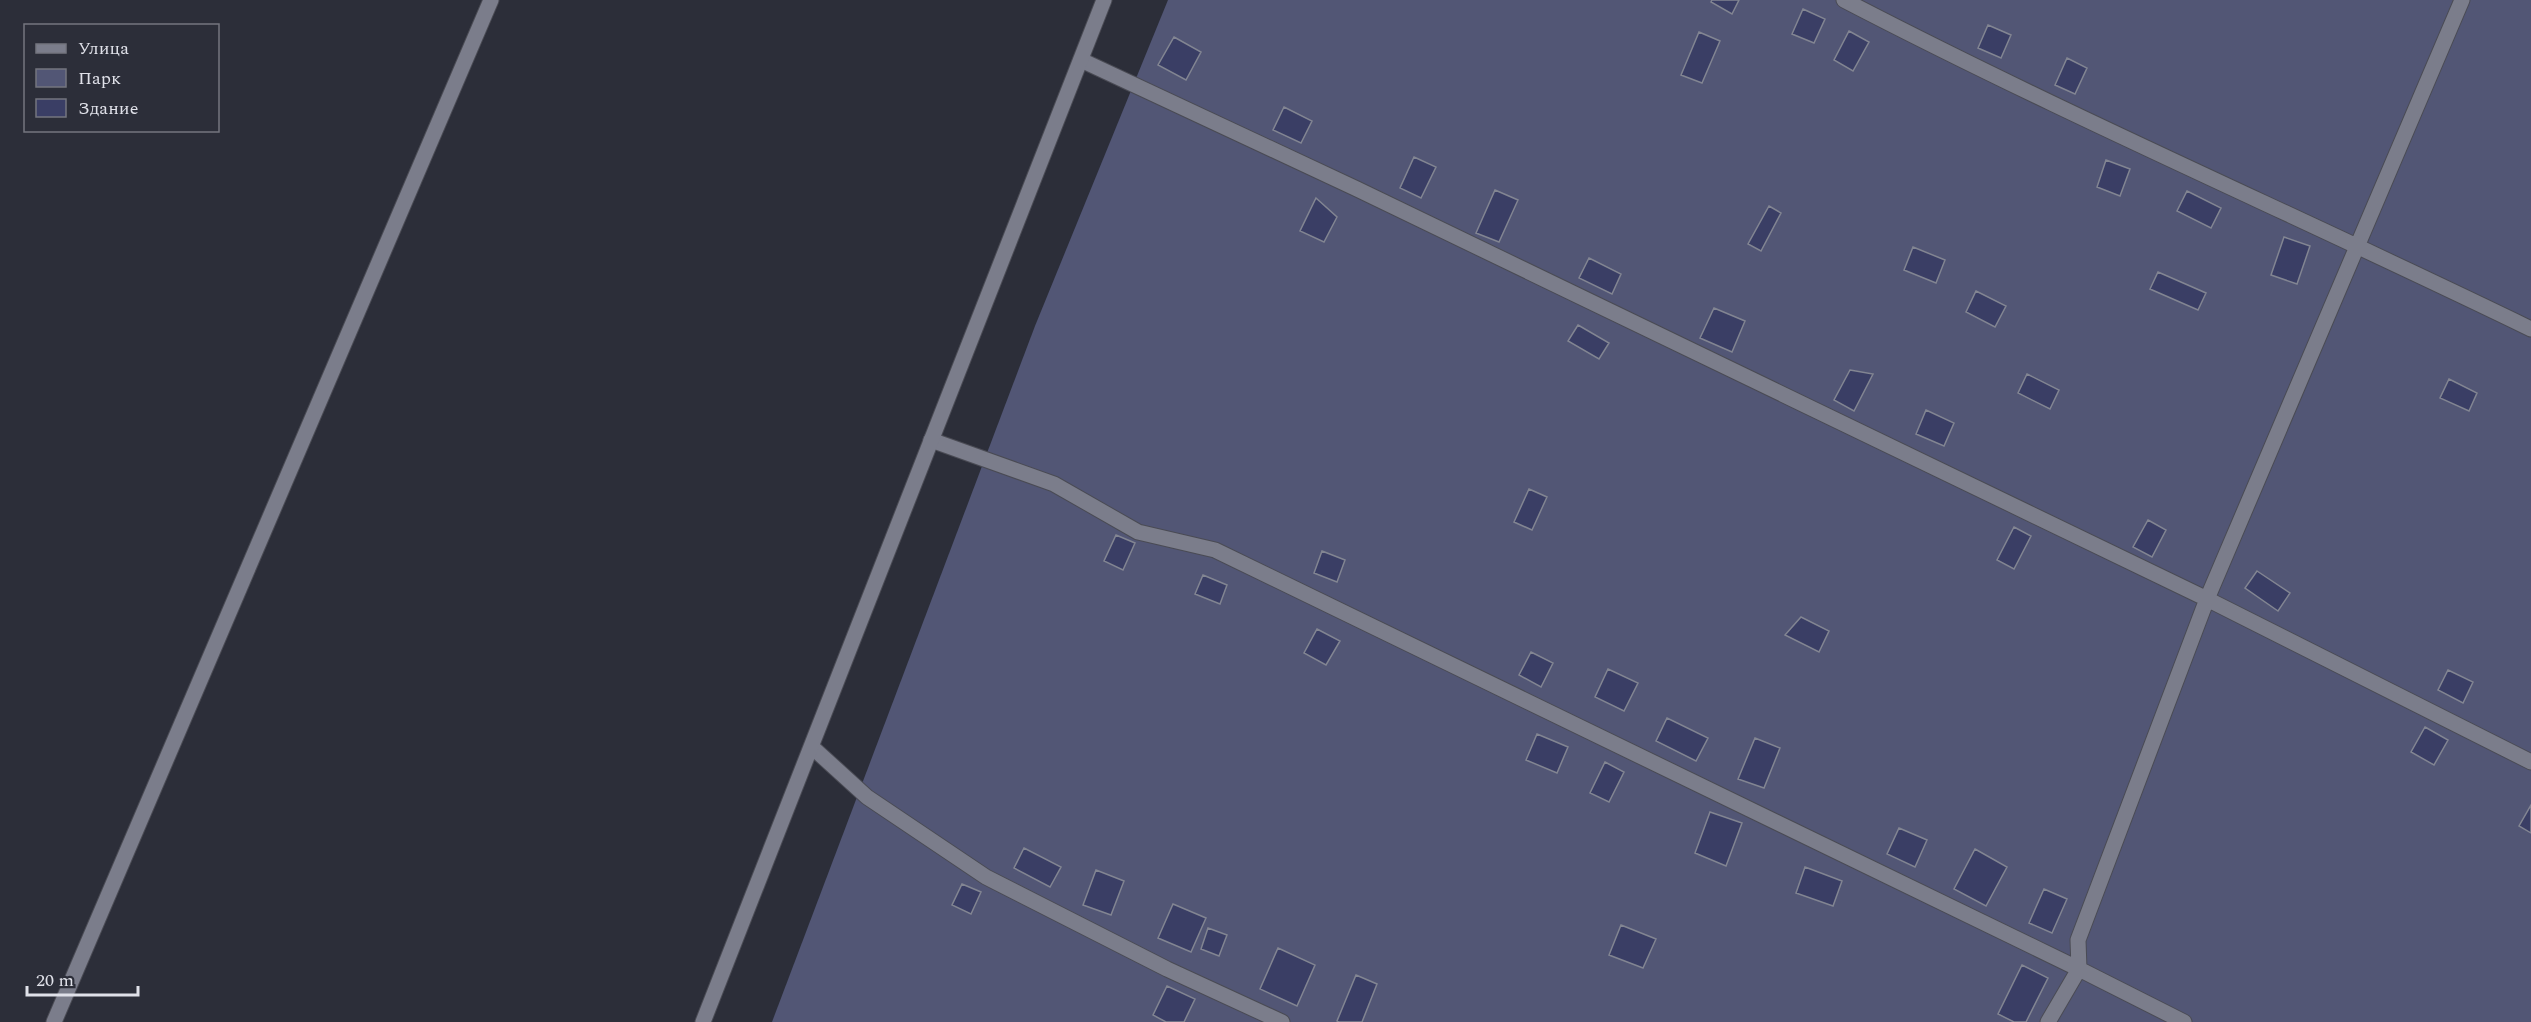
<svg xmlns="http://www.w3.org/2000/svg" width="2531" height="1022" viewBox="0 0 2531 1022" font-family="Spectral,serif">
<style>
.green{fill:#525675}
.building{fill:#3a3e65;stroke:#828592;stroke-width:1.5}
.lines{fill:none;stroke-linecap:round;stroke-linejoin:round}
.lane-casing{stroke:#4a4b54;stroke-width:17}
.street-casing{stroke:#4a4b54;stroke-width:17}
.secondary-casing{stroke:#4a4b54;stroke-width:17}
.lane{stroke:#7b7d8b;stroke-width:15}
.street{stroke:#7b7d8b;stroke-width:15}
.secondary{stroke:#7b7d8b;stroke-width:15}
</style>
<rect width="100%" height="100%" fill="#2c2e39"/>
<path class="green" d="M1168,0h1363v1022h-1759l263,-696z"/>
<path class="building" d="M1712,0h27l-7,14 -21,-12z
M1803,9l22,10 -11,24 -22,-9z
M1988,25l23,10 -10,23 -23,-10z
M1849,31l20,11 -16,29 -19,-11z
M1699,32l21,9 -18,42 -21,-8z
M1174,37l27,15 -15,28 -28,-15z
M2067,58l20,10 -12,26 -20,-9z
M1284,107l28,14 -11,22 -28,-13z
M1414,157l22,10 -15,31 -21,-10z
M2106,160l24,9 -10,27 -23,-9z
M1495,190l23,10 -19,42 -23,-9z
M2187,191l34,17 -10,20 -34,-17z
M1316,198l21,19 -13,25 -24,-11z
M1769,206l12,7 -20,38 -13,-7z
M2284,237l26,9 -13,38 -26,-9z
M1913,247l32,13 -9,23 -32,-13z
M1589,258l32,16 -9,20 -33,-16z
M2158,272l48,21 -8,17 -48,-21z
M1976,291l30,15 -11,21 -29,-15z
M1714,308l31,13 -13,31 -32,-14z
M1578,325l31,18 -10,16 -31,-18z
M1850,370l23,4 -19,37 -20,-11z
M2027,374l32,16 -9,19 -32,-16z
M2449,379l28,14 -8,18 -29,-13z
M1926,410l28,13 -10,23 -28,-12z
M1529,489l18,8 -15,33 -18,-8z
M2148,520l18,10 -14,27 -19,-10z
M2014,527l17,9 -17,33 -17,-9z
M1116,535l19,8 -12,27 -19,-9z
M1322,551l23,9 -8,22 -23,-9z
M2257,571l33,22 -12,18 -33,-23z
M1203,575l24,10 -7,19 -25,-10z
M1801,617l28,14 -10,21 -34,-17z
M1317,629l23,12 -14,24 -22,-12z
M1531,652l22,11 -12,24 -22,-12z
M1608,669l30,14 -14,28 -29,-14z
M2448,670l25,12 -10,21 -25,-13z
M1667,718l41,20 -12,23 -40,-20z
M2425,727l23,13 -14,25 -23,-13z
M1537,734l31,13 -11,26 -31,-13z
M1755,738l25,10 -16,40 -26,-9z
M1605,762l19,10 -15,30 -19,-9z
M2531,805v28l-12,-7z
M1710,812l32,11 -16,43 -31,-13z
M1899,828l28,12 -12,27 -28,-13z
M1024,848l37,19 -11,20 -36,-19z
M1975,849l32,18 -21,39 -32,-17z
M1805,867l37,14 -9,25 -37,-13z
M1096,870l28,11 -13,34 -28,-10z
M962,884l19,8 -10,22 -19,-9z
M2044,889l23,10 -15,34 -23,-10z
M1173,904l33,14 -15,34 -33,-14z
M1621,925l35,14 -13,29 -34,-13z
M1208,928l19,7 -8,21 -18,-7z
M1278,948l37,17 -18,41 -37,-17z
M2022,965l26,13 -22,44h-12l-16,-8z
M1356,975l21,9 -15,38h-23l-2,-1z
M1167,986l28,13 -11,23h-18l-13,-7z"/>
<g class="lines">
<defs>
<path id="lane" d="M1844,0c225,117 459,218 687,329
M1081,60l276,129 850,410 255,-599
M931,440l123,44 84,48 77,18 864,419 -1,-29 129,-341 324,163
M812,747l55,50 119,80 181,92 115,53
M2048,1022l31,-53 105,53"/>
<path id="street" d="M54,1022l437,-1022"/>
<path id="secondary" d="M703,1022l401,-1022"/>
</defs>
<use href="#lane" class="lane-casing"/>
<use href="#street" class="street-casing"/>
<use href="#secondary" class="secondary-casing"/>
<use href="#lane" class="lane"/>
<use href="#street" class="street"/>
<use href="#secondary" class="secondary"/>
</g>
<rect x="24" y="24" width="195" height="108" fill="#2c2e39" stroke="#74767f" stroke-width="1.5"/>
<rect x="36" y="44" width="30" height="9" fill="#7b7d8b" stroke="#74767f" stroke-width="1.5"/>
<text x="78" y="54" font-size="18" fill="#e0e1e9">Улица</text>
<rect x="36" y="69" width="30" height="18" fill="#525675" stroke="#74767f" stroke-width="1.5"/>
<text x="78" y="84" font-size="18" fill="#e0e1e9">Парк</text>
<rect x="36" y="99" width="30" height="18" fill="#3a3e65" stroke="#74767f" stroke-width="1.5"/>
<text x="78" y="114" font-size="18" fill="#e0e1e9">Здание</text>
<path d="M27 986v9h111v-9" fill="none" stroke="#e0e1e9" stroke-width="3"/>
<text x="36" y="986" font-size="18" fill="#e0e1e9" stroke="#2c2e39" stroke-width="4.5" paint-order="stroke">20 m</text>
</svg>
